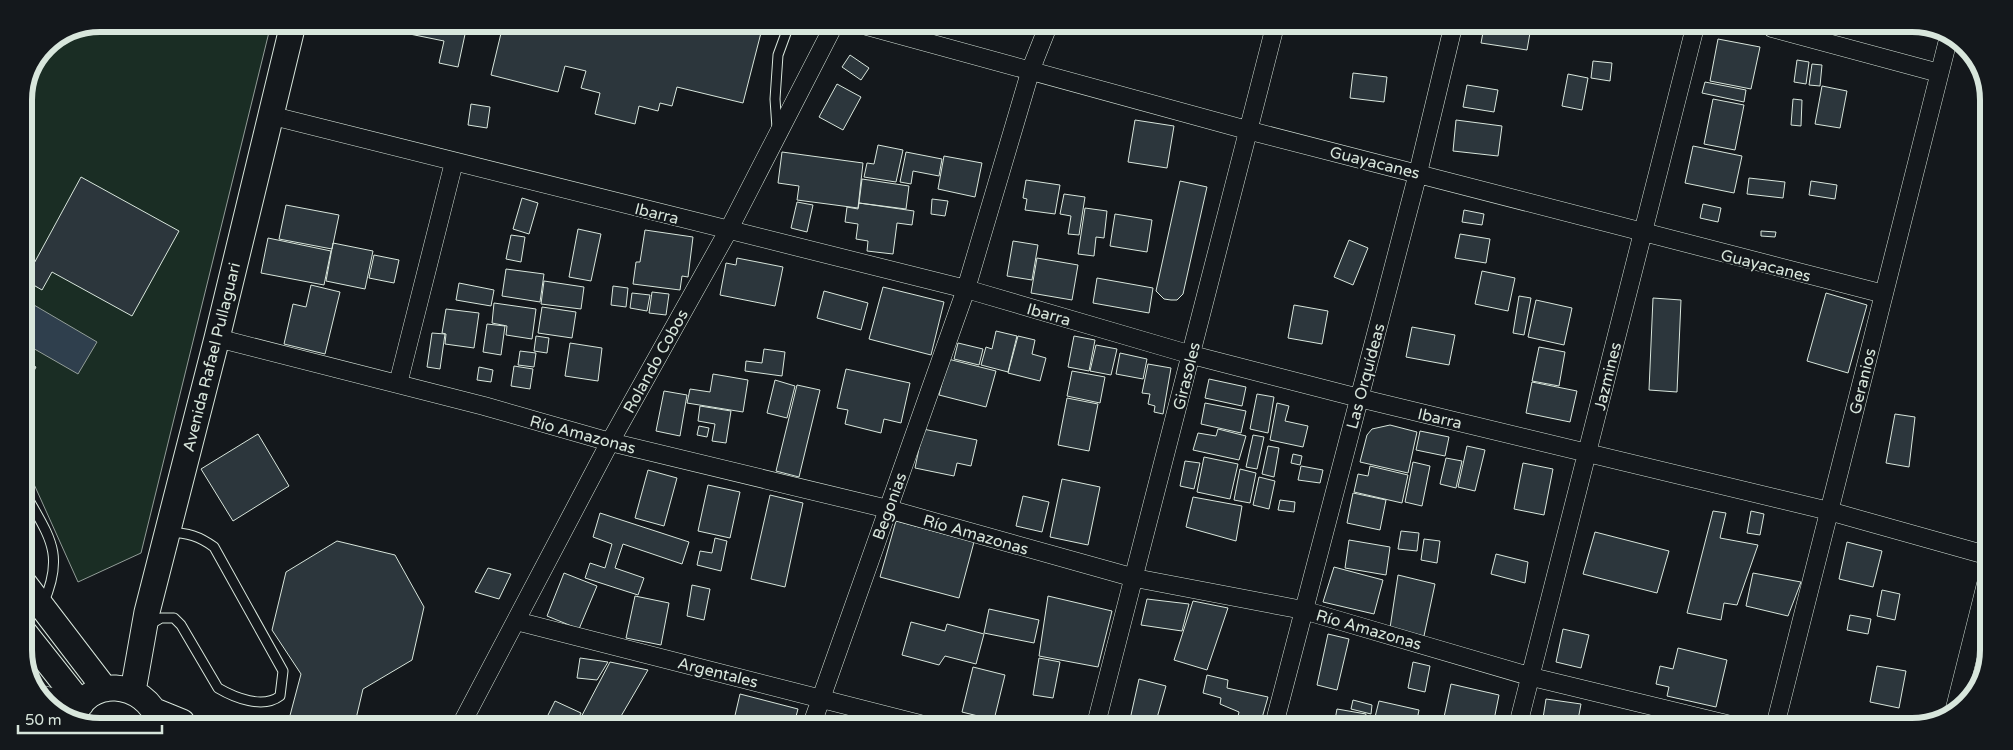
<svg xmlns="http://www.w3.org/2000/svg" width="2013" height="750" viewBox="0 0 2013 750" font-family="'Varela Round',sans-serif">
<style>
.green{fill:#1a2d24;stroke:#939e99}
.water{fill:#2f3f4d;stroke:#939e99}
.building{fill:#2c363c;stroke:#d8e6dc}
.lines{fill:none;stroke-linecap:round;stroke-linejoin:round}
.lane-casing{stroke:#d8e6dc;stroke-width:11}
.street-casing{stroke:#d8e6dc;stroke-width:19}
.secondary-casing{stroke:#d8e6dc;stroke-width:27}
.lane{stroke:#14181c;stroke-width:9}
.street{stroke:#14181c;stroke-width:18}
.secondary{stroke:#14181c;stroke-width:25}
.labels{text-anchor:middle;stroke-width:4;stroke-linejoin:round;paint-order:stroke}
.street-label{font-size:16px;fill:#d8e6dc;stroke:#14181c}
.rim{fill:none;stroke:#d8e6dc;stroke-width:6}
</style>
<rect width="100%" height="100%" fill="#14181c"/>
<path class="green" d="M101,24h170l-130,529 -63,29 -54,-120v-366l23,-50z"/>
<path class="water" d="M34,305l63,37 -19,32 -54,-31v-21z"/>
<path class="building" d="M396,24l38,1 13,2 1,-2h19l-9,42 -19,-4 5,-22 -49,-10z
M503,25h260l-20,78 -66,-16 -5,19 -12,-3 -2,8 -19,-5 -4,18 -40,-10 5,-21 -19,-5 5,-17 -21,-5 -7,26 -67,-17z
M1484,27h47l-4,23 -46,-7z
M1718,39l42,8 -9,42 -41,-8z
M850,55l19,13 -8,12 -19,-13z
M1797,60l12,2 -3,22 -12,-2z
M1593,61l19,2 -2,18 -19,-3z
M1812,64l10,1 -2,21 -11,-1z
M1353,73l34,4 -3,25 -34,-4z
M1568,74l20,4 -6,32 -20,-4z
M1705,82l41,8 -2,12 -42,-9z
M837,84l24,13 -18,33 -24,-13z
M1467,85l31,5 -4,22 -31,-5z
M1822,86l25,5 -7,37 -25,-4z
M1713,99l31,6 -9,45 -31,-6z
M1793,99l9,1 -1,26 -10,-1z
M471,104l19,3 -3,21 -19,-3z
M1135,120l39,6 -7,42 -39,-6z
M1456,120l46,6 -4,30 -45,-5z
M878,145l25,5 -7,32 -32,-5 3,-14 7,1z
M1693,146l49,10 -8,37 -49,-10z
M782,152l81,11 -5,45 -61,-8 2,-14 -21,-3z
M906,152l36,7 -3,17 -26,-5 -2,13 -11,-2z
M944,156l38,7 -7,34 -37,-8z
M81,177l98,54 -47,85 -80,-44 -10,18 -17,-10z
M1749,178l36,4 -2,16 -36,-4z
M862,179l47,7 -3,23 -47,-6z
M1026,180l34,5 -5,29 -30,-4 2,-11 -4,-1z
M1180,181l27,6 -24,107 -6,6h-6l-7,-1 -8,-8z
M1811,181l26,4 -2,14 -26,-4z
M1064,194l21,3 -6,38 -11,-1 3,-18 -11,-2z
M522,198l16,5 -9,31 -16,-5z
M932,199l16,2 -3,15 -14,-2z
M797,202l16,3 -6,27 -16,-4z
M859,203l55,8 -2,14 -15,-2 -4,31 -26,-3 1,-10 -12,-2 2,-15 -13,-2 2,-15 11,2z
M1703,204l18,4 -3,14 -18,-4z
M286,205l53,10 -7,34 -53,-10z
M1085,208l22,3 -3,27 -8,-1 -2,19 -16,-2z
M1464,210l20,4 -2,11 -20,-3z
M1115,214l37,6 -5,32 -37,-6z
M578,229l23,5 -10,47 -22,-4z
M645,230l48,7 -5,40 -6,-1 -2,14 -47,-6 3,-22h4z
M1761,231l15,1 -1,5 -14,-1z
M1460,234l30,5 -4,24 -31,-5z
M511,235l14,2 -4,25 -15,-3z
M268,238l63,13 -7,34 -63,-12z
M1349,240l19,8 -15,37 -19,-8z
M1013,241l25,4 -6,35 -25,-4z
M333,243l40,8 -8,38 -39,-8z
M374,255l25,5 -5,23 -25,-5z
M737,258l46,9 -8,39 -55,-11 6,-32 10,2z
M1037,258l41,7 -6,35 -41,-7z
M506,269l38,5 -4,28 -38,-6z
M1482,271l33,7 -7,33 -33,-7z
M1097,278l56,10 -4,25 -56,-10z
M544,281l40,6 -3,22 -40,-5z
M459,283l35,7 -3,16 -35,-6z
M311,285l29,7 -15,62 -41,-10 9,-40 13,3z
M613,286l15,2 -2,19 -15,-2z
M883,287l61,15 -13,53 -62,-16z
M824,291l44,12 -7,27 -44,-12z
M652,292l17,2 -3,21 -17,-2z
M632,293l18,2 -3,16 -17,-3z
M1826,293l41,12 -19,68 -41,-12z
M1519,296l12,2 -7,37 -11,-2z
M1653,298l28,2 -4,92 -28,-2z
M1536,300l36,8 -8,37 -36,-8z
M494,303l42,6 -4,30 -26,-4 1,-9 -15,-3z
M1294,305l34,6 -6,33 -34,-6z
M542,307l34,5 -4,26 -34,-5z
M446,309l33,4 -5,35 -29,-4 1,-10 -4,-1z
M487,324l18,2 -4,29 -18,-3z
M1412,327l43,8 -6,30 -43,-8z
M996,331l21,5 -9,36 -27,-7 5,-18 6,2z
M432,333l13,1 -5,35 -13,-2z
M536,336l13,2 -2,15 -13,-2z
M1018,336l17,4 -3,14 14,4 -6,23 -32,-8z
M1074,336l21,4 -6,31 -21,-4z
M570,343l32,5 -4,33 -33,-5z
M958,343l25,6 -4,16 -25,-6z
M1096,345l21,4 -6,26 -21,-4z
M1539,347l26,5 -6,34 -27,-5z
M764,349l21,3 -3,24 -37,-5 1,-10 16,2z
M520,351l16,2 -2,14 -16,-2z
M1120,353l27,6 -4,20 -27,-5z
M948,359l48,12 -10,36 -47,-12z
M24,361l12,6 -12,23z
M1148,364l23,4 -8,46 -9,-2 1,-6 -7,-2 2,-10 -8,-1z
M514,366l19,3 -3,20 -19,-3z
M479,367l14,3 -2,12 -14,-2z
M846,369l64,14 -9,40 -17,-4 -3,14 -36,-9 3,-14 -11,-2z
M1072,371l33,6 -5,26 -33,-7z
M713,374l35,6 -5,32 -56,-9 3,-14 20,3z
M1209,379l37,8 -4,19 -37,-8z
M775,380l20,6 -8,32 -20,-5z
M1532,382l45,9 -7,31 -44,-9z
M797,385l23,5 -21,87 -23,-6z
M664,391l23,4 -7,41 -24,-5z
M1257,394l17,3 -6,36 -18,-4z
M1067,398l31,6 -9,47 -31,-6z
M1205,403l41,8 -5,22 -40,-9z
M1277,403l12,3 -4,15 23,5 -5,21 -33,-7z
M700,406l31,5 -5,32 -14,-2 3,-17 -17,-3z
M1895,414l20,3 -6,50 -23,-4z
M1390,425l27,7 -9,41 -48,-11 7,-27 5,-6z
M699,426l10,2 -2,9 -10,-2z
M923,429l54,11 -6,26 -14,-3 -3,13 -39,-8z
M1218,429l28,7 -7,24 -46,-10 5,-17 18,3z
M1420,431l29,6 -4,19 -29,-6z
M258,434l31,52 -56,35 -32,-52z
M1253,435l11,2 -7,32 -11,-2z
M1268,446l11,2 -5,29 -12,-3z
M1467,446l18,4 -10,41 -17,-4z
M1293,454l9,2 -2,9 -9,-2z
M1204,457l34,7 -8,35 -33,-7z
M1446,458l16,3 -6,27 -16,-4z
M1185,461l15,2 -6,26 -14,-3z
M1413,462l17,4 -8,40 -17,-4z
M1523,463l30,6 -9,46 -30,-6z
M1301,466l22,4 -3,13 -22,-3z
M1370,466l38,9 -6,28 -48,-11 4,-18 10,2z
M1240,469l16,4 -6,30 -16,-3z
M648,470l29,8 -13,48 -29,-8z
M1259,477l16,4 -6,28 -16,-4z
M1062,479l38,8 -12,58 -38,-8z
M708,485l32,7 -10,46 -32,-7z
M1353,493l33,7 -6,30 -33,-7z
M770,495l33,8 -18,84 -34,-8z
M1023,496l26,6 -7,30 -26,-6z
M1193,497l49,9 -6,35 -50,-14z
M1280,500l15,2 -1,10 -16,-2z
M1713,511l13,2 -6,25 38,7 -21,60 -13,-2 -3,17 -34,-7z
M1751,511l13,3 -4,21 -13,-2z
M600,513l89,29 -7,22 -59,-20 -8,24 29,10 -6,17 -53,-17 5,-15 15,5 7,-24 -19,-7z
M896,521l78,21 -15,56 -79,-21z
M1401,531l18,2 -2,18 -19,-2z
M1595,532l74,19 -12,42 -74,-19z
M715,538l12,3 -6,30 -24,-6 3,-14 12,2z
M1424,539l16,2 -3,22 -16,-3z
M1349,540l41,7 -4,28 -41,-7z
M337,541l58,14 29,52 -12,53 -49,29 -8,34h-67l13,-49 -29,-44 14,-58z
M1847,542l35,9 -9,36 -34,-8z
M1496,554l32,8 -3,21 -34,-9z
M1334,567l49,13 -9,34 -51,-12z
M488,568l23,6 -12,25 -24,-7z
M564,573l33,13 -18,43 -32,-13z
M1753,573l48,9 -13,34 -42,-10z
M1398,575l37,9 -11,52 -34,-8z
M692,585l18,4 -6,31 -17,-4z
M1882,590l18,4 -5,26 -18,-4z
M635,596l34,7 -8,42 -35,-7z
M1048,596l64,15 -14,56 -59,-11z
M1147,599l42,5 -7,27 -41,-6z
M1193,601l35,7 -21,62 -33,-10z
M989,609l50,11 -5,23 -50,-10z
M1850,615l21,4 -3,15 -21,-4z
M911,622l34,9 2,-7 37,10 -8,30 -31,-8 -6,9 -37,-10z
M1563,629l26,6 -8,33 -25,-6z
M1328,634l21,5 -12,51 -20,-5z
M1678,648l49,12 -11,47 -49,-11 2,-9 -13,-3 4,-18 13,3z
M580,658l28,4 -11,18 -20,-2z
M1039,658l21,4 -7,36 -20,-3z
M610,662l38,8 -31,53h-39z
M1413,662l17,4 -5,26 -17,-4z
M1877,666l29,5 -7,37 -29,-6z
M973,667l32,8 -11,45 -32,-8z
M1207,675l21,5 -1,8 41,9 -8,28h-24l3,-13 -19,-8 1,-6 -18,-5z
M1139,679l27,7 -11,39 -26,-1z
M1451,684l48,11 -6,30h-36l-14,-3z
M740,694l58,15 -4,15h-61z
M1546,699l35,5 -4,21h-15l1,-4 -20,-3z
M1353,700l19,5 -1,9 -20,-5z
M555,701l26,12 -5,10h-32z
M1379,701l40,9 -3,15h-43z
M1337,709l29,5 -2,11h-30z
M1302,719l25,6h-26z"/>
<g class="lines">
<defs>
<path id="lane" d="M777,128l-2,-29 3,-44 11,-30
M24,491c24,45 42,61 19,113
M149,625l12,-7h13l7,7 37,63c17,10 45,21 62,8l3,-25 -69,-124c-15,-11 -26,-14 -45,-15"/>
<path id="street" d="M867,26l380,104 637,164
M1772,28l167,45
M269,115l697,174 226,66 167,43 470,113 157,44
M217,338l267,68 126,36 278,67 247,69 168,32 229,67 203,49
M398,384l56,-222
M516,621l404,103
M39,694l42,10
M1954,712l32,-128
M462,723l148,-281 118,-211 106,-206
M812,724l154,-435 65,-220 17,-43
M1096,724l179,-698
M1274,725l144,-552 35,-146
M1518,725l177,-698
M1775,726l174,-690"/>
<path id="secondary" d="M24,583l81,106
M24,632l57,72
M133,691l14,-79 70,-274 76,-314
M155,711l27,11
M73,720c13,-46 72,-40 86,2"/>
</defs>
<use href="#lane" class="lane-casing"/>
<use href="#street" class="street-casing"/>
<use href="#secondary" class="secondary-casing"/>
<use href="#lane" class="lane"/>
<use href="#street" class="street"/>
<use href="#secondary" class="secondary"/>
</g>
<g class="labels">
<g class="street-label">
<text transform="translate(1375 162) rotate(14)" y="6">Guayacanes</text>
<text transform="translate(657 213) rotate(14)" y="6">Ibarra</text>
<text transform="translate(1766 265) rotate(14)" y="6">Guayacanes</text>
<text transform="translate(1049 314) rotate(16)" y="6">Ibarra</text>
<text transform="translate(211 357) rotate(-76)" y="6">Avenida Rafael Pullaguari</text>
<text transform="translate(655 361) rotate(-61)" y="6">Rolando Cobos</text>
<text transform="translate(1186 376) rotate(-76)" y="6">Girasoles</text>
<text transform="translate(1365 376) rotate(-75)" y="6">Las Orquídeas</text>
<text transform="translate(1607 376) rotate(-76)" y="6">Jazmines</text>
<text transform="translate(1862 381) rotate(-76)" y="6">Geranios</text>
<text transform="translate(1440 418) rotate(13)" y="6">Ibarra</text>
<text transform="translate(583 434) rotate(15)" y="6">Río Amazonas</text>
<text transform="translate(889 506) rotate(-70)" y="6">Begonias</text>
<text transform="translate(976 534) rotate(16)" y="6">Río Amazonas</text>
<text transform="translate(1369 629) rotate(16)" y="6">Río Amazonas</text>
<text transform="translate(718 672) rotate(14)" y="6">Argentales</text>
</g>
</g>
<path d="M0 0H2013V750H0ZM100 32H1912A68 68 0 0 1 1980 100V650A68 68 0 0 1 1912 718H100A68 68 0 0 1 32 650V100A68 68 0 0 1 100 32Z" fill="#14181c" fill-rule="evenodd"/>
<path class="rim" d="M100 32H1912A68 68 0 0 1 1980 100V650A68 68 0 0 1 1912 718H100A68 68 0 0 1 32 650V100A68 68 0 0 1 100 32Z"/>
<path d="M18 725v8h144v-8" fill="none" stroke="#d8e6dc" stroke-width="2.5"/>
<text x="25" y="725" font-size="15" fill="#d8e6dc" stroke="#14181c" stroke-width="4" paint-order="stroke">50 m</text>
</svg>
